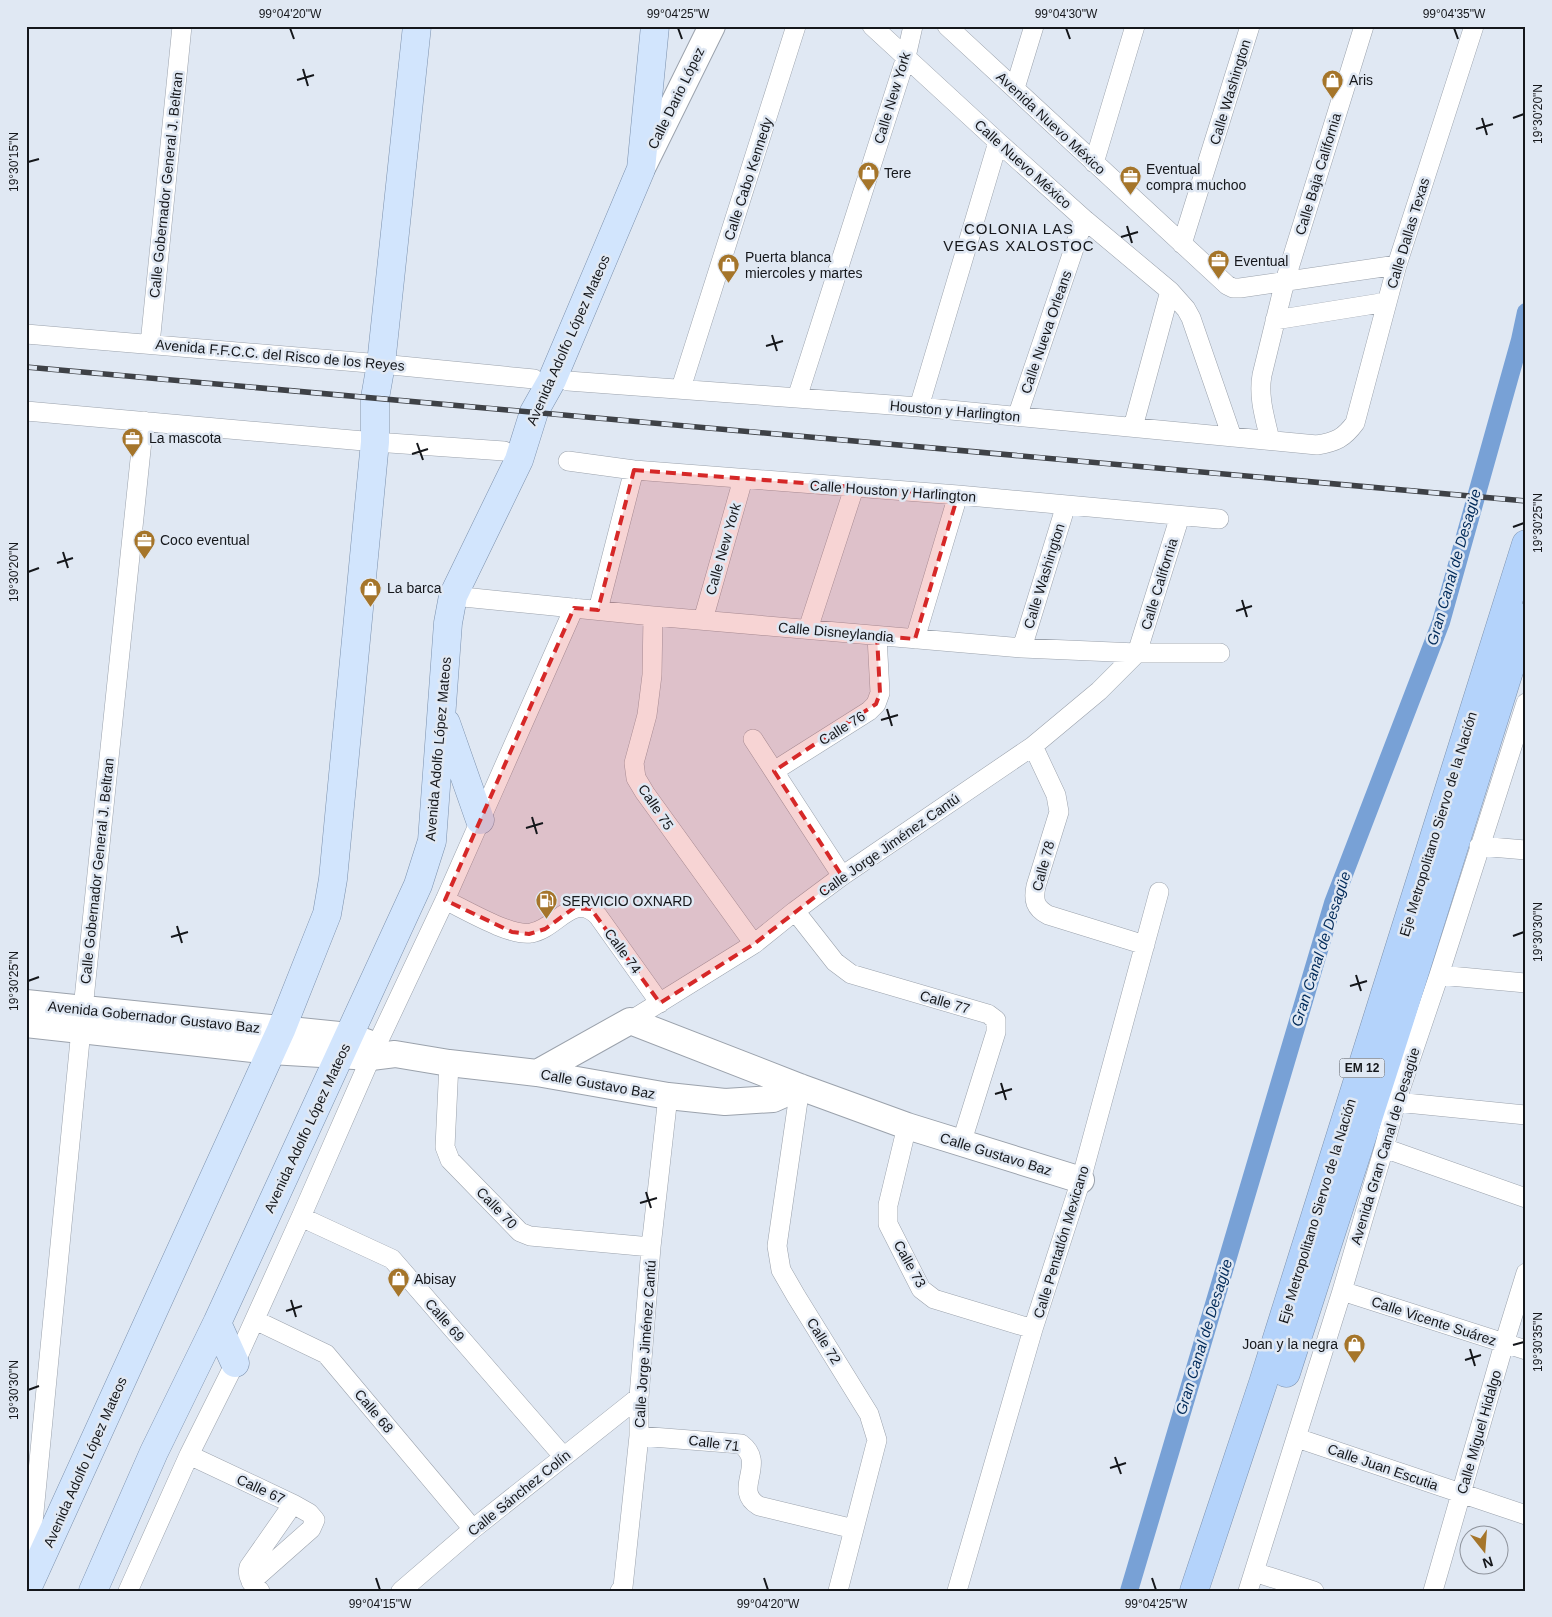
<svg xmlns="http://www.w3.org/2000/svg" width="1552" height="1617" viewBox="0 0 1552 1617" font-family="Helvetica,sans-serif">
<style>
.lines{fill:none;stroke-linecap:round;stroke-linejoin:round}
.canal{stroke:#78a1d6;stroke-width:18}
.street-casing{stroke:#9ba2ac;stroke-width:20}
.secondary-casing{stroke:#9ba2ac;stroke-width:28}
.primary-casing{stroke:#7c91ad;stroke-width:29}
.highway-casing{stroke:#7c91ad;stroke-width:29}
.street{stroke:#fff;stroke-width:19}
.secondary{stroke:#fff;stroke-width:26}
.primary{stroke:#d2e5fd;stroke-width:28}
.highway{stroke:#b4d3fb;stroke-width:28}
.rail-casing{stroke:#3e4146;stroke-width:5.5}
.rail{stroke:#e0e8f3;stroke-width:4;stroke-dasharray:11;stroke-linecap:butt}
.marked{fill:#d62828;fill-opacity:0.2;stroke:#d62828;stroke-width:4;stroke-dasharray:10 6;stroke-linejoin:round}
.ticks{fill:none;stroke:#15171b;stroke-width:2}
.labels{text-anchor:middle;stroke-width:5;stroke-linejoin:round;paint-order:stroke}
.shield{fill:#e0e8f3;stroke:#52565c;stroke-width:1}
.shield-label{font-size:12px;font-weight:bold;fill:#15171b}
.poi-label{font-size:14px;fill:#15171b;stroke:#e0e8f3;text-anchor:start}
.street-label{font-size:14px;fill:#15171b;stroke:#e0e8f3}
.neighbourhood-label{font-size:15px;letter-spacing:1px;fill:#15171b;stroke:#e0e8f3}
.water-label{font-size:15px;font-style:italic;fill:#002a59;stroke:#e0e8f3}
.neatline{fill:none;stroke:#15171b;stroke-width:2}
.ticks-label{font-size:12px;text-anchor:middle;fill:#15171b}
</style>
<rect width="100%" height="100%" fill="#e0e8f3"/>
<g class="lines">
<path class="canal" d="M1129,1591l204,-688 108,-281 79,-282 6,-28"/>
<defs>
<path id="street" d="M872,26l126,116 86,77 86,72 16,18 5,9 41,119
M947,26l280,259 6,3h7l157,-23
M1015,88l19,-62
M1094,163l41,-137
M1182,244l68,-218
M1275,320l112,-18
M26,334l355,30 153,15
M150,344l32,-318
M568,381l351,26 398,38c19,-3 27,-7 38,-22l42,-158 77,-239
M681,388l115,-362
M797,398l109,-341 7,-31
M919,407l79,-265
M26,411l349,31 129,9
M1017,417l67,-198
M1133,427l37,-136
M1270,440c-5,-22 -12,-43 -8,-65l23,-94 79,-255
M568,461l66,9 324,25 261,24
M453,596l200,20 369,32 115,5h83
M598,610l36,-140
M653,616l-1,59 -5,40 -13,48 2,15 9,15 109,151
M703,620l40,-141
M808,629l46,-141
M915,639l43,-144
M1022,648l44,-143
M753,739l89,137
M1033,746l23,49 3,17 -23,74c-3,14 -1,22 12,29l97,30
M774,771l95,-60 7,-7 4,-11 -3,-57
M1479,846l47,4
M445,900c19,9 66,37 86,33 26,-4 42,-42 67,-17l62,87
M795,911l40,51 16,12 137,40 8,6v12l-35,112
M1439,975l87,8
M630,1021l124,-77 41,-33 47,-35 191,-130 66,-55 38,-38 43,-137
M449,1063l-4,84 5,13 70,72 10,4 121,11
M800,1087l-23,159 4,24 15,26 73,118 8,26 -39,151
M1396,1102l130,13
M907,1126l-19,79v19l33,65 13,10 99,30
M1384,1148l142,50
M301,1217l91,42 171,197
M1342,1291l184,59
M255,1320l71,34 147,175
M639,1436l102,8c27,20 -10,46 18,62l95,23
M1297,1438l229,77
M189,1455l104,49 -44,63c-3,11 4,17 11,24
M1254,1572l60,19
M28,1574l55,-565 61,-588
M251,1582l60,-53 4,-9 -6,-7 -16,-9
M128,1591l61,-136 46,-92 66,-146 70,-160 74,-157 129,-292
M401,1591l72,-62 166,-132
M620,1591l3,-4 16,-151v-39l12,-150 17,-151
M957,1591l76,-262 48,-149 78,-288
M1248,1591l94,-300 42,-143 12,-46 43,-127 87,-272
M1433,1591l71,-247 22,-71"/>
<path id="secondary" d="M643,166l69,-140
M26,1003l323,33 19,7
M26,1024l245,27 100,6 24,-3 54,9 88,10 131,23 57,6 48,-3 27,-12
M537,1073l93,-52 170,66 107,39 174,54"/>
<path id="primary" d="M446,723l34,97
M217,1323l18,40
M26,1591l255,-561 46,-116 6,-35 42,-437v-44l6,-34 36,-338
M93,1591l61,-139 63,-129 201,-438 14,-44 16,-218 5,-27 66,-136 15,-48 18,-32 89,-211 14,-143"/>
<path id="highway" d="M1286,1373l114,-354 126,-402
M1194,1591l69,-208 263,-839"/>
</defs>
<use href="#street" class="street-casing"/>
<use href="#secondary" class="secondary-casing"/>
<use href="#primary" class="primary-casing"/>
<use href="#highway" class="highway-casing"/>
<use href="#street" class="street"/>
<use href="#secondary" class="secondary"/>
<use href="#primary" class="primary"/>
<use href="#highway" class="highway"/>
<defs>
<path id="rail" d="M26,367l1500,134"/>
</defs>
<use href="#rail" class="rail-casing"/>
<use href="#rail" class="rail"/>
</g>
<path class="marked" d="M634,470l324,25 -43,144 -38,-3 3,57 -4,11 -102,67 68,105 -88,68 -94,59 -69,-94 -17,-1 -29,21 -16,5 -17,-2 -67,-32 129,-292 24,2z"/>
<path class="ticks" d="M290,28l4,11M678,28l4,11M1066,28l4,11M1454,28l4,11M303,69l5,17M297,80l17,-5M1482,118l5,17M1513,118l11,-4M1476,129l17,-5M28,162l11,-3M1127,226l5,17M1121,237l17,-5M772,335l5,16M766,346l17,-5M417,443l6,17M412,454l16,-5M1513,527l11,-4M63,552l5,16M57,563l16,-5M28,572l11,-4M1242,600l5,17M1236,611l16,-5M887,709l5,17M881,720l17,-5M532,817l5,17M526,828l17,-5M177,926l5,17M1513,936l11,-4M171,937l17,-5M1356,975l5,16M28,981l11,-4M1350,986l17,-5M1001,1083l5,17M995,1094l17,-5M646,1192l5,16M640,1203l17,-5M291,1300l5,17M286,1311l16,-5M1513,1345l11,-3M1470,1349l5,17M1465,1360l16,-5M28,1390l11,-4M1115,1457l6,17M1110,1468l16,-5M376,1578l4,12M764,1578l4,12M1152,1578l4,12"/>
<defs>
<symbol id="shop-pin" viewBox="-11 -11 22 30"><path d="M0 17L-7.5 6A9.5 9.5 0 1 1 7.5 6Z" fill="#a5752a" stroke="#e0e8f3"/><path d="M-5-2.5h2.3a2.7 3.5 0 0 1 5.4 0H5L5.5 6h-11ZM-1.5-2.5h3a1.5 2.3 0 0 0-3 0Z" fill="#fff"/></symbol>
<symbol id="office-pin" viewBox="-11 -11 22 30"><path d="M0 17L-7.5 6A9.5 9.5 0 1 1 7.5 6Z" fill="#a5752a" stroke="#e0e8f3"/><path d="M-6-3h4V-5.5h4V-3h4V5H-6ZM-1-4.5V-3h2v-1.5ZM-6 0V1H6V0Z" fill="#fff"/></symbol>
<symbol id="fuel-pin" viewBox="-11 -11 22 30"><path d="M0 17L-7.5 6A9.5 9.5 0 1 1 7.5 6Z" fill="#a5752a" stroke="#e0e8f3"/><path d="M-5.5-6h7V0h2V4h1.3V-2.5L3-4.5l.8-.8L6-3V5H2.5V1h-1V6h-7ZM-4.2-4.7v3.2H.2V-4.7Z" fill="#fff"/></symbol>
</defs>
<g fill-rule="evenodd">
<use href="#shop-pin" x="1320" y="68" width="25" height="34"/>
<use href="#shop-pin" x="856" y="160" width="25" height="34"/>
<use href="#office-pin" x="1118" y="164" width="25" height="34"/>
<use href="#office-pin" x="1206" y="248" width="25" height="34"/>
<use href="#shop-pin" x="716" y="252" width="25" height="34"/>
<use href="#office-pin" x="120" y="426" width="25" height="34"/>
<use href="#office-pin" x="132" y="528" width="25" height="34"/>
<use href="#shop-pin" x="358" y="576" width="25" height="34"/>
<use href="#fuel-pin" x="534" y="888" width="25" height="34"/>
<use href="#shop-pin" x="386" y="1266" width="25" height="34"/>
<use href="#shop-pin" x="1342" y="1332" width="25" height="34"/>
</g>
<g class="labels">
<rect class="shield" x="1339.5" y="1058.5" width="45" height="19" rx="4"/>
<g class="shield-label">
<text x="1362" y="1072">EM 12</text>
</g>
<g class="poi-label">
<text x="1349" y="85">Aris</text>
<text x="1146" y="174">Eventual<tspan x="1146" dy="16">compra muchoo</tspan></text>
<text x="884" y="178">Tere</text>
<text x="745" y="262">Puerta blanca<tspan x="745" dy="16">miercoles y martes</tspan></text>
<text x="1234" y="266">Eventual</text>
<text x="149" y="443">La mascota</text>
<text x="160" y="545">Coco eventual</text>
<text x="387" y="593">La barca</text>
<text x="562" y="906">SERVICIO OXNARD</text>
<text x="414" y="1284">Abisay</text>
<text x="1338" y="1349" text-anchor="end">Joan y la negra</text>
</g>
<g class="street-label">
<text transform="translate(1230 92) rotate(-73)" y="5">Calle Washington</text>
<text transform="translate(676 98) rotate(-64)" y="5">Calle Dario López</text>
<text transform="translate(892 98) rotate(-73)" y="5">Calle New York</text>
<text transform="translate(1051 123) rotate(43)" y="5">Avenida Nuevo México</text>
<text transform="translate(1023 164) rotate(42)" y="5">Calle Nuevo México</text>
<text transform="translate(1318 174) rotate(-73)" y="5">Calle Baja California</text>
<text transform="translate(748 179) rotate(-72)" y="5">Calle Cabo Kennedy</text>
<text transform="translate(166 185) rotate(-84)" y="5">Calle Gobernador General J. Beltran</text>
<text transform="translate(1408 233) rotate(-73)" y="5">Calle Dallas Texas</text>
<text transform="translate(1046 332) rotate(-71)" y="5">Calle Nueva Orleans</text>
<text transform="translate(568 340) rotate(-66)" y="5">Avenida Adolfo López Mateos</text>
<text transform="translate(280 355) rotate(5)" y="5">Avenida F.F.C.C. del Risco de los Reyes</text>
<text transform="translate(955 411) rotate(5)" y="5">Houston y Harlington</text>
<text transform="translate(893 491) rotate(4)" y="5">Calle Houston y Harlington</text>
<text transform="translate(723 549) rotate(-74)" y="5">Calle New York</text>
<text transform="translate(1044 576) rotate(-73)" y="5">Calle Washington</text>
<text transform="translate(1159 584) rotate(-73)" y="5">Calle California</text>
<text transform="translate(836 632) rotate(5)" y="5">Calle Disneylandia</text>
<text transform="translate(842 728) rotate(-32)" y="5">Calle 76</text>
<text transform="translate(438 749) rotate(-85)" y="5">Avenida Adolfo López Mateos</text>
<text transform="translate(656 807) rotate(56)" y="5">Calle 75</text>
<text transform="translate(1438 824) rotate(-73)" y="5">Eje Metropolitano Siervo de la Nación</text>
<text transform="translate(889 845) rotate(-35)" y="5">Calle Jorge Jiménez Cantú</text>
<text transform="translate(1043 866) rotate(-75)" y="5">Calle 78</text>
<text transform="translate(97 871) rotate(-84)" y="5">Calle Gobernador General J. Beltran</text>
<text transform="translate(623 951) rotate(54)" y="5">Calle 74</text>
<text transform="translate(945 1002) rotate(16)" y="5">Calle 77</text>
<text transform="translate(154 1017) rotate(6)" y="5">Avenida Gobernador Gustavo Baz</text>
<text transform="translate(598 1084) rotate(10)" y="5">Calle Gustavo Baz</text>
<text transform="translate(307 1128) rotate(-65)" y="5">Avenida Adolfo López Mateos</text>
<text transform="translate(1385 1146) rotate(-73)" y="5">Avenida Gran Canal de Desagüe</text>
<text transform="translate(996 1154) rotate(17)" y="5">Calle Gustavo Baz</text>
<text transform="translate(497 1208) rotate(46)" y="5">Calle 70</text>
<text transform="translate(1317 1211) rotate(-73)" y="5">Eje Metropolitano Siervo de la Nación</text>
<text transform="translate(1061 1242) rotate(-73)" y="5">Calle Pentatlón Mexicano</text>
<text transform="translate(910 1264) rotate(61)" y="5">Calle 73</text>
<text transform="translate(445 1320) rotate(49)" y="5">Calle 69</text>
<text transform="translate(1434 1321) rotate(18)" y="5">Calle Vicente Suárez</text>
<text transform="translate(824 1341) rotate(58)" y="5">Calle 72</text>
<text transform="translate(645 1344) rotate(-86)" y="5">Calle Jorge Jiménez Cantú</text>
<text transform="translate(374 1411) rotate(50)" y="5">Calle 68</text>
<text transform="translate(1479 1432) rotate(-74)" y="5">Calle Miguel Hidalgo</text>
<text transform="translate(714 1443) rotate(7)" y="5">Calle 71</text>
<text transform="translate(85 1462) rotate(-66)" y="5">Avenida Adolfo López Mateos</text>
<text transform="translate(1383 1467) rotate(19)" y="5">Calle Juan Escutia</text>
<text transform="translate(261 1489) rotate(25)" y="5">Calle 67</text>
<text transform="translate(519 1493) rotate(-39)" y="5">Calle Sánchez Colín</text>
</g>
<g class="neighbourhood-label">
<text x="1019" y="234">COLONIA LAS<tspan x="1019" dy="17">VEGAS XALOSTOC</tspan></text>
</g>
<g class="water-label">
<text transform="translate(1454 567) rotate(-74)" y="5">Gran Canal de Desagüe</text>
<text transform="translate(1321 949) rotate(-72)" y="5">Gran Canal de Desagüe</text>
<text transform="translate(1204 1337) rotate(-73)" y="5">Gran Canal de Desagüe</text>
</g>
</g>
<rect width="1552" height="1617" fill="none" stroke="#e0e8f3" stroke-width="55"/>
<g transform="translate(1484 1550) rotate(163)"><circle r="24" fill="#e0e8f3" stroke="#8f949d"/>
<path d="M0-4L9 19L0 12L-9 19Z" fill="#a5752a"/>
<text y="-8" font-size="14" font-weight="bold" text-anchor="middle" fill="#15171b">N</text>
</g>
<rect x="28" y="28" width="1496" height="1562" class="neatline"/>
<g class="ticks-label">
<text x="290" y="18">99°04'20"W</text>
<text x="678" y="18">99°04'25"W</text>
<text x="1066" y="18">99°04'30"W</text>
<text x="1454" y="18">99°04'35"W</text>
<text transform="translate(1538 114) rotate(-90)" y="4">19°30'20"N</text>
<text transform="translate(14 162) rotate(-90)" y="4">19°30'15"N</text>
<text transform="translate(1538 523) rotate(-90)" y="4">19°30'25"N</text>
<text transform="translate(14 572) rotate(-90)" y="4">19°30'20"N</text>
<text transform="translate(1538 932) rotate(-90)" y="4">19°30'30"N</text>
<text transform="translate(14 981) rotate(-90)" y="4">19°30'25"N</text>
<text transform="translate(1538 1342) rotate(-90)" y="4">19°30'35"N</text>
<text transform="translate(14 1390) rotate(-90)" y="4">19°30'30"N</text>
<text x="380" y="1608">99°04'15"W</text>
<text x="768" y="1608">99°04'20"W</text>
<text x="1156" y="1608">99°04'25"W</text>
</g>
</svg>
